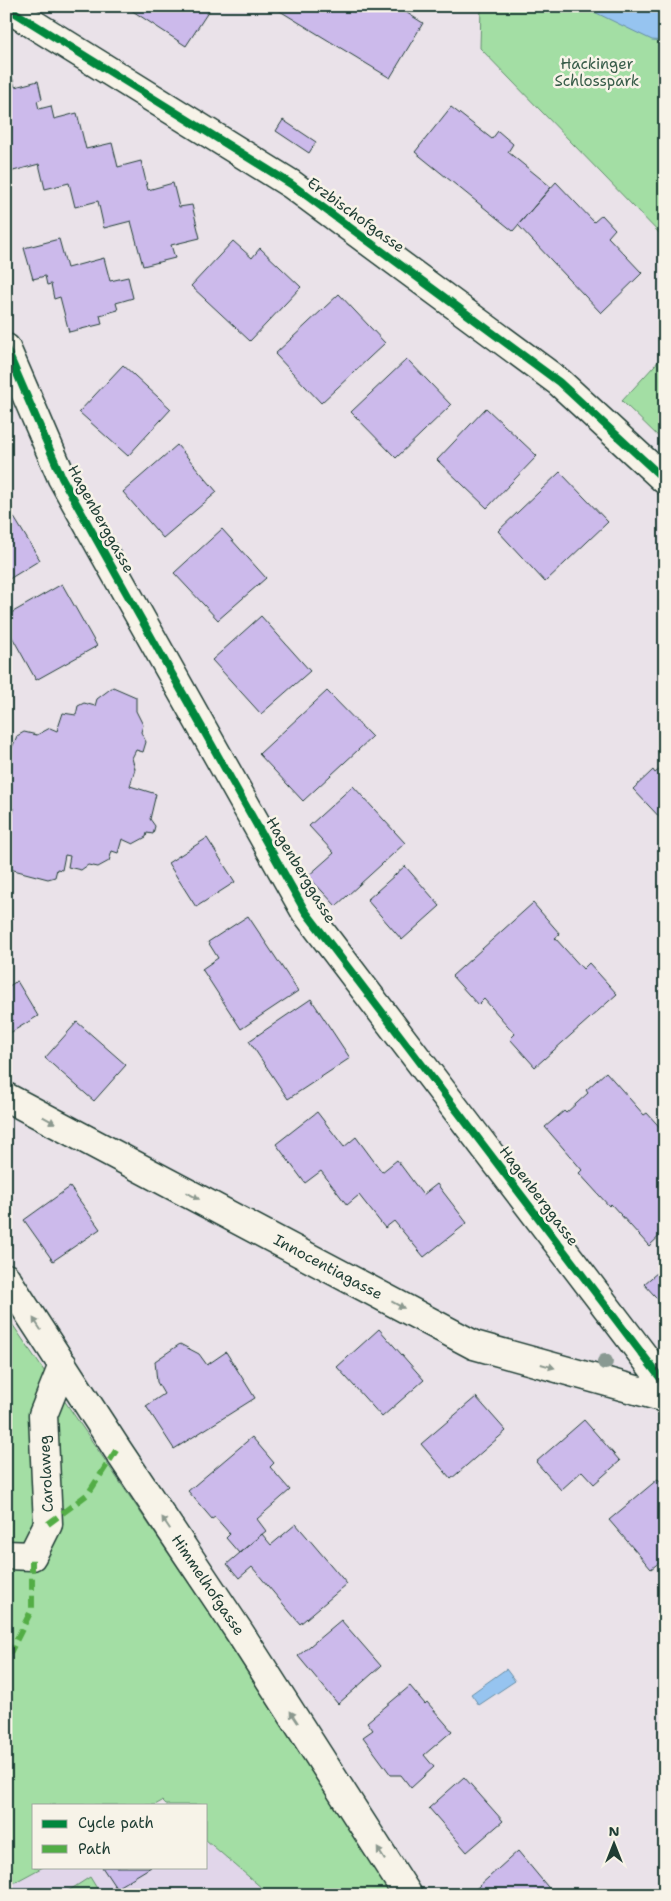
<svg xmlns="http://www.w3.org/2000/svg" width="671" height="1901" viewBox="0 0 671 1901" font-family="'Shantell Sans',sans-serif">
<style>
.built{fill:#e1d6ea}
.green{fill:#a3dea4;stroke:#618e6c}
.water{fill:#96c4f0;stroke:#668ea5}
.building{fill:#ccbaeb;stroke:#1f3d34}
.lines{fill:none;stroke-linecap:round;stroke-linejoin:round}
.street-casing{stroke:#1f3d34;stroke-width:31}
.street{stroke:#f7f3e8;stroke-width:28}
.quiet{stroke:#52ad45;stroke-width:6;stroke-dasharray:12 6;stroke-linecap:butt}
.cycleway-casing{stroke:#f7f3e8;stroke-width:11}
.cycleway{stroke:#00873e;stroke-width:8}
.tree{fill:#899992}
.oneway{fill:#8b988e}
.labels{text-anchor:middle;stroke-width:5;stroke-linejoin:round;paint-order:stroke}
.park-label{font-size:15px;fill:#395d4a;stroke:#f7f3e8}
.street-label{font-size:15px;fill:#1f3d34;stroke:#f7f3e8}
</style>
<rect width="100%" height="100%" fill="#eae2e9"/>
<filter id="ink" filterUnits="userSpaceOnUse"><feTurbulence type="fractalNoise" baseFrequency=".02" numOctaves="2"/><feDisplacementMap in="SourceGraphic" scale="10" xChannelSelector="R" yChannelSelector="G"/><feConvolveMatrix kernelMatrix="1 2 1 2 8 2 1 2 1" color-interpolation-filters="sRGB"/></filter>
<g filter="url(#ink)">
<path class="built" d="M206,1840l64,55h-264v-8l37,-20h163z"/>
<path class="green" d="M481,6h184v233l-185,-191z
M665,354v89l-43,-42z
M6,1315l201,295 184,285h-121l-64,-55v-35h-40l-4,-4 -7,4h-121v62h9l-37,20z
M90,1877l11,18h-39z"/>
<path class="water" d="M582,6h83v35l-13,-1z
M506,1669l9,12 -36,24 -8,-11z"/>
<path class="building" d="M125,6h87l-26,40z
M276,6h120l27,17 -33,55 -115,-70z
M12,77l3,10 23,-6 4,18 -5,2 2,8 12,-3 3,13 23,-6 9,36 26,-6 6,24 23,-6 7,29 25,-7 6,24 13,-2 8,33 -29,7 4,13 -32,8 -12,-45 -27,7 -6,-27 -23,6 -6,-24 -24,6 -6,-25 -33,9v-94z
M451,107l41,32 6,-8 15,13 -5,8 43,35 -38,44 -98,-79z
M283,120l33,22 -7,11 -33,-22z
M556,182l38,40 8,-7 13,14 -7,8 34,36 -41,40 -83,-88z
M59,239l8,29 37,-10 6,23 18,-4 5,21 -17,5 2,7 -18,5 2,9 -33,8 -9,-35 -6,2 -3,-15 -4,1 -2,-9 -12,3 -9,-31z
M233,241l19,17 8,-10 41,39 -51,54 -59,-55z
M339,294l46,49 -64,60 -46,-49z
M407,359l44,46 -55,53 -45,-46z
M123,365l48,44 -43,47 -49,-44z
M486,408l51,48 -50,52 -50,-48z
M177,445l40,47 -54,46 -40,-46z
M560,472l48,50 -63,60 -47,-51z
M12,514l28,46 -34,21v-63z
M222,529l44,49 -48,42 -44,-47z
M62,584l35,62 -61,34 -30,-54v-10z
M261,616l49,55 -49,43 -49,-54z
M113,687l23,10v14l7,14 -2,7 5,10 -3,10 -7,-2 -4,8 3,11 -5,17 26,8 -6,25 5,7 -2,8 -6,-1 -1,4 -13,7 -11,-5 -4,14 -6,-2 -3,10 -11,6 -10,-2 -7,5 -13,-3 2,-11 -5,-1 -3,15 -5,-1 -2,8 -7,2 -42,-11v-26l8,-33 -8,-1v-56l5,-2 6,-14 7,-4 13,3 13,-7 7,3 6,-18 13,2 2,-9 6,-3 11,3 2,-7z
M327,691l45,46 -69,64 -44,-47z
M665,765v58l-32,-34 20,-19 2,3z
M353,786l52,57 -69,63 -28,-30 26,-23 -25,-27z
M207,838l28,44 -39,25 -28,-44z
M405,866l35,40 -38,34 -35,-40z
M533,903l27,31 -5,4 28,31 6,-6 28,31 -82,73 -25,-28 5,-5 -31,-35 -6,6 -26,-29z
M248,916l50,75 -57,38 -39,-60 16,-11 -10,-16z
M17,981l21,35 -28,17 -4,-6v-39z
M311,999l39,59 -62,41 -39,-58z
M77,1022l49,43 -32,36 -49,-43z
M606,1072l38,43 3,-2 18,20v98l-16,15 -38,-42 -2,2 -30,-33 3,-3 -37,-43 19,-16 2,2 22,-20 -2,-3z
M317,1112l27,35 12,-10 26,35 15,-12 26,35 14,-11 30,39 -43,34 -30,-36 -9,7 -26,-33 -12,10 -26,-34 -16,12 -29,-39z
M70,1187l30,42 -47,32 -29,-41z
M665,1266v41l-21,-23z
M379,1329l45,51 -42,37 -45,-50z
M180,1344l19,10 8,11 19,-13 29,46 -81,51 -28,-43 18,-12 -7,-12 -2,-21z
M476,1397l30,34 -55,48 -30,-35z
M584,1420l36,41 -26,23 -12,-13 -21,19 -25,-28z
M252,1437l22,26 -4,4 20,23 -33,29 9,12 -27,22 -13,-15 4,-4 -15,-17 -3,2 -24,-28z
M658,1479l7,8v71l-14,11 -42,-49z
M296,1524l51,60 -47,40 -48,-57 -13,11 -12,-14 35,-30 9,11z
M665,1598v11l-6,-6z
M341,1620l40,46 -43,38 -40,-48z
M410,1686l15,18 2,-2 25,29 -28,24 10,12 -23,21 -10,-13h-10l-28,-38 10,-7 -6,-8z
M464,1777l39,44 -36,31 -38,-44z
M518,1851l34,41 -3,3h-80z
M102,1867h49l-35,21z"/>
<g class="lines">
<defs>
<path id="street" d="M6,7l285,177 268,198 106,98
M6,348l56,130 243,433 360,473
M6,1097l468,248 191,53
M6,1278l111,171 123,184 168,262
M6,1555l26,1 16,-32 -5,-109 20,-50"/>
</defs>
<use href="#street" class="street-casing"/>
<use href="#street" class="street"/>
<path class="quiet" d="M48,1524l40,-30 29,-45
M6,1654l5,-3 21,-42v-53"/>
<defs>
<path id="cycleway" d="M6,7l285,177 268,198 106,98
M6,348l56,130 243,433 360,473"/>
</defs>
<use href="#cycleway" class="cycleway-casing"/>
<use href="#cycleway" class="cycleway"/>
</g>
<circle class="tree" cx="605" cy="1362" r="8"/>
<defs><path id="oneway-solid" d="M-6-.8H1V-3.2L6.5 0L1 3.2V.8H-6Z" transform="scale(1.25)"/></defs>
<g class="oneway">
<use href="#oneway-solid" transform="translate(49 1120) rotate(28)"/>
<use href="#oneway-solid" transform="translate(193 1196) rotate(28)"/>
<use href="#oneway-solid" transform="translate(398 1305) rotate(28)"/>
<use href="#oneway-solid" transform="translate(37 1324) rotate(-123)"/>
<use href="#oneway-solid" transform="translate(548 1366) rotate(16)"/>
<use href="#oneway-solid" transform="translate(166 1523) rotate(-124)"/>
<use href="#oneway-solid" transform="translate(294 1717) rotate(-123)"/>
<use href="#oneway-solid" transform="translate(381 1854) rotate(-122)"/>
</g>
</g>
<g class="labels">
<g class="park-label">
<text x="597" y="69">Hackinger<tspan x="597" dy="17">Schlosspark</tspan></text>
</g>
<g class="street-label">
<text transform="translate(356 215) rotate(36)" y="5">Erzbischofgasse</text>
<text transform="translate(101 519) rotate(61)" y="5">Hagenberggasse</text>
<text transform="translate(301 870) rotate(59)" y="5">Hagenberggasse</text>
<text transform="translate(539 1196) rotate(53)" y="5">Hagenberggasse</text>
<text transform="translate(328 1267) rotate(28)" y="5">Innocentiagasse</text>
<text transform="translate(46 1474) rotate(-93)" y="5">Carolaweg</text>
<text transform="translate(208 1585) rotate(56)" y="5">Himmelhofgasse</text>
</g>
</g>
<rect width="671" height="1901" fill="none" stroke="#f7f3e8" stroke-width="25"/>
<rect x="12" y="12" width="646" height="1876" fill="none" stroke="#1f3d34" stroke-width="2" filter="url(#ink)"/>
<rect x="32" y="1804" width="175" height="65" fill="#f7f3e8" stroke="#a1aaa0"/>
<rect x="42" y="1820" width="25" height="8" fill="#00873e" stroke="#a1aaa0"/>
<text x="78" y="1828" font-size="15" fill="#1f3d34">Cycle path</text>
<rect x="42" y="1845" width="25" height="8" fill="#52ad45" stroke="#a1aaa0"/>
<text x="78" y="1854" font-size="15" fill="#1f3d34">Path</text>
<g transform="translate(614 1844)" stroke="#f7f3e8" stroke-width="4" paint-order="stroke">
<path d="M0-4L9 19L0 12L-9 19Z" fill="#1f3d34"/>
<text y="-8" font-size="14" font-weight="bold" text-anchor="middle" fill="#1f3d34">N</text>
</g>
</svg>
